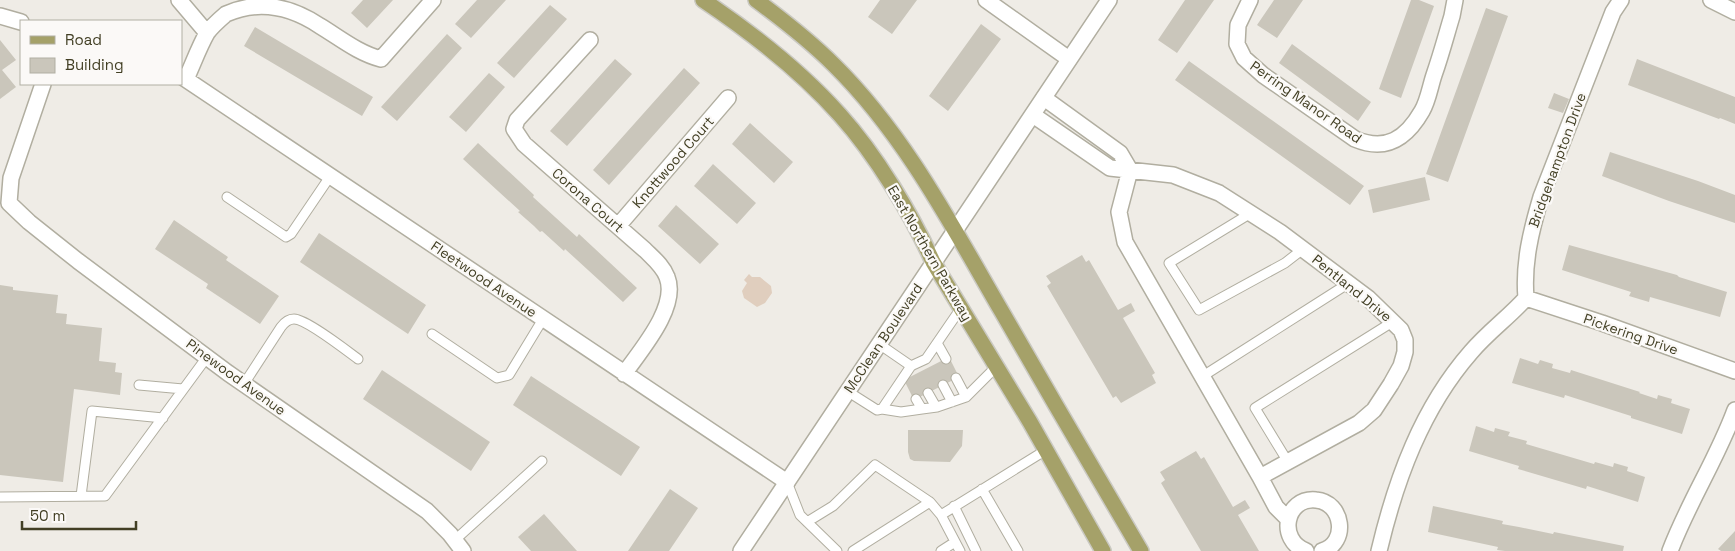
<svg xmlns="http://www.w3.org/2000/svg" width="1735" height="551" viewBox="0 0 1735 551" font-family="'Space Grotesk',sans-serif">
<style>
.green{fill:#e0cebe}
.building{fill:#cac6bb}
.lines{fill:none;stroke-linecap:round;stroke-linejoin:round}
.service-casing{stroke:#b1aea0;stroke-width:11}
.minor-casing{stroke:#b1aea0;stroke-width:18}
.tertiary-casing{stroke:#b1aea0;stroke-width:18}
.primary-casing{stroke:#cac9c2;stroke-width:18}
.service{stroke:#fff;stroke-width:9}
.minor{stroke:#fff;stroke-width:15}
.tertiary{stroke:#fff;stroke-width:15}
.primary{stroke:#a5a169;stroke-width:15}
.labels{text-anchor:middle;stroke-width:4.5;stroke-linejoin:round;paint-order:stroke}
.street-label{font-size:14px;fill:#423f24;stroke:#fbf9f7}
</style>
<rect width="100%" height="100%" fill="#efece6"/>
<path class="green" d="M749,274l3,3h8l11,9 1,7 -7,10 -8,4 -13,-9 -2,-7 5,-8 -3,-3z"/>
<path class="building" d="M363,0h30l-26,28 -16,-15z
M477,0h29l-35,38 -16,-14z
M880,0h37l-25,34 -24,-17z
M1185,0h29l-37,53 -19,-13z
M1274,0h29l-26,38 -20,-13z
M1411,0h8l15,6 -33,92 -22,-9z
M550,5l17,14 -53,59 -17,-15z
M1486,8l22,8 -60,166 -22,-8z
M981,24l20,15 -53,72 -19,-15z
M255,27l118,70 -11,19 -118,-70z
M447,34l15,14 -65,73 -16,-14z
M0,40l16,20 -14,10 14,17 -16,12z
M1292,44l79,58 -13,19 -79,-58z
M615,59l17,15 -65,72 -17,-15z
M1637,59l98,38v27l-15,-6 -1,1 -91,-34z
M1189,61l175,125 -14,19 -175,-125z
M684,68l16,15 -91,102 -16,-15z
M489,73l16,14 -39,45 -17,-15z
M1554,93l15,6 -6,14 -15,-5z
M750,123l43,39 -19,21 -42,-39z
M478,143l56,52 -1,2 44,40 2,-3 58,54 -14,14 -58,-53 -1,2 -22,-20 -2,1 -6,-6 -16,-14 2,-1 -57,-52z
M1610,152l88,29 37,14v28l-66,-22 -67,-25z
M713,164l43,39 -19,21 -43,-38z
M1425,177l5,23 -57,13 -5,-23z
M676,205l43,39 -19,20 -42,-38z
M174,220l54,37 -2,3 53,36 -19,28 -54,-36 2,-4 -53,-35z
M319,233l107,72 -18,29 -108,-72z
M1569,245l108,30 2,2 48,15 -7,25 -70,-20 -1,5 -20,-6 2,-4 -69,-22z
M1082,255l4,7 3,-2 29,50 13,-7 4,8 -12,7 32,55 -3,2 4,8 -35,20 -5,-7 -3,2 -66,-112 4,-3 -5,-7z
M0,285l13,2v3l45,5 -2,18 11,1 -1,10 36,4 -3,33 17,2 -1,9 7,1 -2,22 -46,-6 -11,93 -63,-7z
M949,357l10,20 -45,23 -10,-20z
M1520,358l18,6 2,-4 13,4 -1,4 18,5 1,-3 69,22 -1,1 18,6 1,-4 14,4 -1,4 19,6 -8,25 -51,-16v-2l-66,-21 -1,3 -52,-15z
M382,370l108,72 -19,29 -108,-72z
M531,376l109,71 -19,29 -108,-71z
M1476,426l18,6 1,-4 15,4 -2,4 19,5 -1,3 68,20 1,-2 18,5 1,-4 14,4 -1,4 18,6 -7,25 -51,-16 -1,3 -68,-20 1,-3 -50,-15z
M908,430h55l-1,16 -12,16 -36,-1 -4,-2 -2,-7z
M1196,451l5,8 3,-2 29,50 12,-7 5,8 -12,7 21,36h-58l-40,-68 4,-3 -5,-8z
M670,489l28,19 -29,43h-41z
M1433,506l70,15 -1,3 17,3 34,7 1,-2 70,14 -1,5h-118l-8,-1 1,-3 -70,-15z
M544,514l33,37h-46l-13,-14z
M1735,531v20h-14l-3,-2z"/>
<g class="lines">
<defs>
<path id="service" d="M227,197l59,40 5,-3 40,-59
M1251,213l-82,50 30,47 86,-47 18,-14
M432,334l65,44 12,-3 34,-56
M937,343l9,16
M879,344l32,22 2,-1 13,-6 35,-51
M1203,376l146,-93
M956,378l10,19
M244,384l37,-57c3,-4 8,-8 13,-8 12,0 52,31 64,40
M139,385l44,4
M943,385l9,17
M847,391l30,19 5,-1 29,-43
M928,393l8,14
M916,399l6,10
M882,409l19,3 21,-3 15,-2 29,-10 31,-31
M1288,462l-33,-54 139,-87
M787,482l13,33 37,36
M982,489l36,62
M81,496l11,-85 71,7
M0,497l105,-1 102,-139
M954,506l22,45
M941,515l19,36
M807,522l26,-16 42,-41 55,37
M455,540l87,-79
M853,551l77,-49 11,13 105,-65
M941,551l14,-9"/>
<path id="minor" d="M179,0l28,33
M986,0l83,59
M1250,0l-12,25 -1,19 7,14 19,17 92,64c31,13 51,0 67,-28 6,-10 8,-24 12,-36 7,-20 12,-39 18,-59l3,-16
M1711,0l24,12
M0,16l21,6
M590,40l-73,80 -3,9 10,15 121,106c8,8 18,16 22,27 12,30 -27,74 -43,97
M181,76l606,406
M186,79c7,-15 13,-32 21,-46 5,-7 12,-13 19,-19 32,-14 64,-8 94,12 20,12 38,27 61,33l52,-59
M43,84l-32,94 -2,25 20,19 49,39 150,112 199,138 23,23 13,17
M1044,98l76,55 10,17 -11,42 6,30 135,235 16,30 12,12
M1033,115l77,53 63,7 46,18 61,39 88,66 33,32 4,10v12l-4,14 -10,18 -17,26 -15,13 -99,54
M618,226l110,-128
M1526,298l76,25 133,48
M1306,551c-29,-11 -21,-54 10,-51 27,2 33,43 6,51
M1379,551c17,-72 43,-143 92,-199 17,-20 38,-35 55,-54 -3,-35 5,-67 15,-101l72,-185 8,-12
M1670,551c18,-48 47,-92 65,-141"/>
<path id="tertiary" d="M741,551l368,-551"/>
<path id="primary" d="M703,0c49,33 97,70 137,115 36,40 71,98 93,147l97,160 73,129
M756,0c27,20 54,41 78,65 71,70 118,161 168,247 46,80 92,159 139,239"/>
</defs>
<use href="#service" class="service-casing"/>
<use href="#minor" class="minor-casing"/>
<use href="#tertiary" class="tertiary-casing"/>
<use href="#primary" class="primary-casing"/>
<use href="#service" class="service"/>
<use href="#minor" class="minor"/>
<use href="#tertiary" class="tertiary"/>
<use href="#primary" class="primary"/>
</g>
<g class="labels">
<g class="street-label">
<text transform="translate(1306 102) rotate(35)" y="5">Perring Manor Road</text>
<text transform="translate(1557 160) rotate(-70)" y="5">Bridgehampton Drive</text>
<text transform="translate(673 162) rotate(-49)" y="5">Knottwood Court</text>
<text transform="translate(588 200) rotate(41)" y="5">Corona Court</text>
<text transform="translate(930 253) rotate(60)" y="5">East Northern Parkway</text>
<text transform="translate(484 279) rotate(34)" y="5">Fleetwood Avenue</text>
<text transform="translate(1352 288) rotate(39)" y="5">Pentland Drive</text>
<text transform="translate(1631 334) rotate(19)" y="5">Pickering Drive</text>
<text transform="translate(883 338) rotate(-56)" y="5">McClean Boulevard</text>
<text transform="translate(236 377) rotate(36)" y="5">Pinewood Avenue</text>
</g>
</g>
<rect x="20" y="20" width="162" height="65" fill="#fbf9f7" stroke="#b1afa3"/>
<rect x="30" y="36" width="25" height="8" fill="#a5a169" stroke="#b1afa3"/>
<text x="65" y="45" font-size="15" fill="#423f24">Road</text>
<rect x="30" y="58" width="25" height="15" fill="#cac6bb" stroke="#b1afa3"/>
<text x="65" y="70" font-size="15" fill="#423f24">Building</text>
<path d="M22 521v8h114v-8" fill="none" stroke="#423f24" stroke-width="2.5"/>
<text x="30" y="521" font-size="15" fill="#423f24" stroke="#fbf9f7" stroke-width="4" paint-order="stroke">50 m</text>
</svg>
